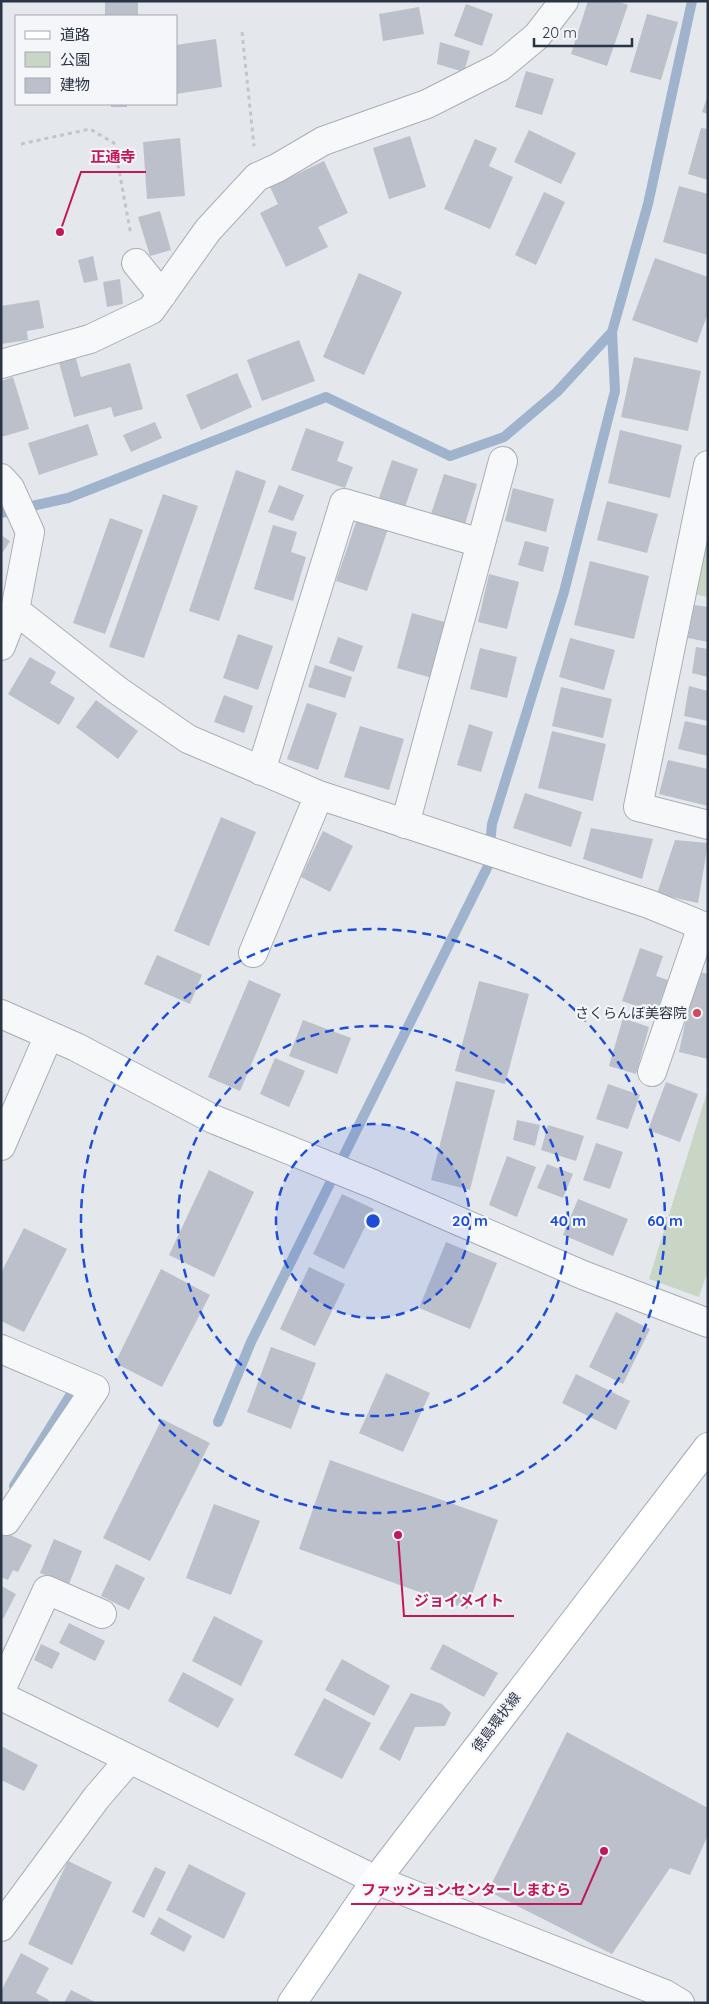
<svg xmlns="http://www.w3.org/2000/svg" width="709" height="2004" viewBox="0 0 709 2004" font-family="Quicksand,'Noto Sans JP',sans-serif">
<style>
.green{fill:#c9d6c5}
.lines{fill:none;stroke-linecap:round;stroke-linejoin:round}
.stream{stroke:#9fb4cc;stroke-width:10}
.building{fill:#bbc0ca}
.minor-casing{stroke:#a9aeb7;stroke-width:30}
.major-casing{stroke:#a3abb8;stroke-width:30}
.path{stroke:#c2c5cb;stroke-width:3;stroke-dasharray:4 4;stroke-linecap:butt}
.minor{stroke:#f7f8fa;stroke-width:28}
.major{stroke:#fff;stroke-width:28}
.ring{fill:none;stroke:#1d4ed8;stroke-width:2.5;stroke-dasharray:9 6}
.poi-dot{fill:#d1495b;stroke:#f4f6f9;stroke-width:2}
.labels{text-anchor:middle;stroke-width:4.5;stroke-linejoin:round;paint-order:stroke}
.poi-label{font-size:14px;fill:#2b3445;stroke:#f4f6f9;text-anchor:end}
.street-label{font-size:14px;fill:#2b3445;stroke:#f4f6f9}
.centre{fill:#1d4ed8;stroke:#f4f6f9;stroke-width:2.5}
.ring-label{font-size:15px;text-anchor:middle;font-weight:bold;fill:#1d4ed8;stroke:#f4f6f9;stroke-width:4.5;stroke-linejoin:round;paint-order:stroke}
.leader{fill:none;stroke:#c2185b;stroke-width:2}
.callout-dot{fill:#c2185b;stroke:#f4f6f9;stroke-width:2}
.callout-label{font-size:15px;text-anchor:middle;font-weight:bold;fill:#c2185b;stroke:#f4f6f9;stroke-width:4.5;stroke-linejoin:round;paint-order:stroke}
</style>
<rect width="100%" height="100%" fill="#e4e7ec"/>
<path class="green" d="M706,542h2v55l-14,-3z
M708,1089v181l-9,27 -50,-18z"/>
<g class="lines">
<path class="stream" d="M1,513l67,-15 258,-101 124,59 54,-19 53,-45 55,-60 36,-128 44,-203
M218,1422l33,-80 237,-476 4,-42 72,-232 51,-201 -3,-59
M14,1486l62,-100"/>
</g>
<path class="building" d="M105,1h33v15h-33z
M588,1h29l11,4 -21,61 -36,-12z
M466,4l27,10 -11,32 -28,-10z
M419,7l5,27 -41,7 -4,-27z
M647,14l31,8 -17,58 -31,-8z
M216,39l6,48 -46,7v-49z
M440,42l30,9 -6,21 -27,-8z
M526,71l28,8 -12,36 -27,-8z
M708,95v19l-6,-2z
M111,104h16v3h-16z
M701,128l7,1v51l-20,-6z
M529,130l47,23 -15,31 -47,-22z
M410,136l16,51 -37,12 -16,-51z
M180,138l5,58 -38,3 -4,-57z
M475,139l22,9 -8,18 24,11 -23,52 -46,-20z
M324,161l24,52 -30,14 10,20 -42,20 -26,-54 18,-9 -8,-17z
M679,186l29,8v61l-45,-13z
M544,192l21,10 -29,63 -21,-10z
M160,211l11,39 -21,6 -12,-39z
M93,256l5,24 -14,3 -6,-23z
M655,258l53,19v36l-11,30 -65,-23z
M359,273l43,19 -38,83 -41,-18z
M120,279l3,25 -16,3 -4,-25z
M39,300l5,28 -17,3 1,9 -27,4v-38z
M299,340l16,41 -53,20 -15,-41z
M75,355l6,22 49,-14 13,46 -29,8 -3,-10 -37,10 -16,-58z
M634,357l67,14 -13,60 -67,-14z
M237,373l15,34 -51,23 -15,-35z
M13,377l16,52 -28,8v-56z
M155,422l7,16 -31,14 -8,-17z
M88,424l10,31 -59,20 -11,-32z
M306,428l38,14 -7,19 16,6 -8,21 -54,-18z
M620,430l62,15 -12,53 -62,-15z
M392,460l26,9 -14,41 -26,-9z
M236,470l30,11 -47,140 -30,-10z
M444,474l33,10 -12,40 -34,-10z
M279,485l25,10 -11,26 -25,-9z
M513,488l41,11 -8,33 -41,-11z
M163,494l35,12 -54,152 -35,-11z
M607,501l51,13 -11,39 -50,-13z
M110,518l33,12 -38,104 -32,-11z
M357,519l31,10 -21,62 -31,-10z
M273,525l24,7 -6,20 15,5 -13,44 -39,-12z
M1,535l9,6 -9,14z
M525,541l24,6 -6,25 -25,-7z
M590,561l59,15 -15,63 -60,-14z
M489,574l30,8 -12,47 -29,-7z
M694,605l14,2v35l-20,-4z
M412,613l36,10 -16,55 -35,-10z
M238,634l35,12 -15,44 -35,-12z
M338,637l25,9 -9,26 -25,-9z
M570,638l45,12 -11,40 -45,-13z
M696,647l12,2v28l-16,-4z
M480,648l37,9 -10,41 -37,-9z
M30,657l26,15 -6,11 25,15 -16,27 -51,-31z
M315,665l37,12 -7,21 -37,-11z
M689,686l19,5v30l-24,-5z
M561,687l51,12 -9,39 -51,-12z
M224,695l29,11 -9,27 -30,-11z
M96,700l42,31 -20,28 -42,-32z
M307,703l30,10 -19,57 -31,-11z
M685,721l23,5v30l-30,-7z
M469,724l24,8 -12,40 -24,-7z
M360,726l44,13 -15,51 -45,-13z
M552,731l54,13 -13,57 -55,-13z
M668,760l40,9v37l-49,-12z
M525,793l57,19 -11,35 -58,-19z
M221,817l35,15 -47,114 -35,-15z
M591,828l62,11 -11,40 -59,-20z
M323,831l30,15 -23,46 -29,-15z
M675,840l33,3 -10,60 -41,-9z
M640,948l23,8 -7,20 12,4 -12,33 -34,-12z
M157,955l45,20 -12,29 -46,-20z
M696,971l12,3v85l-29,-7z
M249,980l32,14 -41,97 -32,-14z
M479,981l50,13 -24,90 -50,-13z
M623,1018l26,9 -13,47 -27,-8z
M303,1020l48,18 -14,36 -48,-18z
M275,1058l30,13 -16,36 -29,-13z
M456,1081l39,9 -25,100 -39,-10z
M666,1082l32,12 -18,48 -32,-12z
M608,1084l32,11 -12,34 -32,-10z
M517,1120l23,5 -5,21 -22,-6z
M548,1125l36,11 -8,25 -35,-11z
M596,1143l27,9 -13,37 -27,-9z
M507,1156l29,11 -19,50 -28,-12z
M547,1164l26,10 -10,24 -26,-10z
M209,1170l45,22 -40,85 -45,-22z
M342,1194l32,15 -30,60 -31,-15z
M578,1199l50,20 -15,37 -50,-21z
M24,1228l43,21 -43,83 -23,-11v-48z
M446,1242l51,21 -27,66 -51,-21z
M309,1267l36,17 -30,62 -35,-17z
M161,1269l49,26 -48,92 -47,-24z
M616,1312l34,17 -27,55 -34,-17z
M271,1347l45,16 -25,66 -44,-17z
M386,1373l44,20 -27,59 -44,-19z
M576,1374l54,27 -14,29 -54,-27z
M162,1419l48,24 -60,118 -47,-23z
M330,1460l168,60 -31,89 -168,-60z
M214,1504l46,17 -29,74 -45,-17z
M4,1532l28,13 -14,27 -5,-2 -5,10 -7,-3v-39z
M54,1539l28,12 -13,33 -29,-11z
M116,1564l29,14 -16,32 -28,-14z
M1,1586l15,8 -13,25 -2,-1z
M214,1616l49,25 -22,45 -49,-25z
M69,1623l36,18 -10,20 -36,-18z
M41,1644l19,9 -8,16 -18,-9z
M443,1644l55,29 -14,24 -54,-28z
M342,1659l48,27 -16,30 -49,-26z
M183,1672l51,27 -16,29 -50,-27z
M411,1693l31,11 9,9 -6,13 -30,1 -15,34 -21,-12z
M324,1698l47,25 -29,56 -48,-24z
M567,1732l141,76v27l-18,40 -20,-7 -58,86 -124,-63z
M1,1746l37,19 -14,26 -23,-11z
M68,1861l44,21 -40,83 -44,-21z
M189,1864l57,29 -22,46 -58,-29z
M155,1867l11,5 -22,46 -12,-6z
M159,1917l33,19 -8,16 -34,-18z
M21,1953l28,15 -13,25 13,7 -2,3h-46v-12z
M71,1990l26,13h-33z"/>
<g class="lines">
<defs>
<path id="minor" d="M136,263l26,32
M1,364l89,-25 61,-29 57,-80 49,-53 20,-9 46,-27 104,-37 73,-37 37,-31 27,-35
M708,465l-70,342 70,18
M1,478l9,10 20,44 -15,78 -14,36
M481,543l22,-82
M15,610l102,80 71,49 131,56 330,109 59,24
M261,771l83,-268 137,40 -76,281
M253,953l66,-158
M1,1014l75,33 137,72 160,65 210,91 125,48
M652,1072l50,-146
M1,1146l48,-111
M1,1349l94,40 -89,132
M1,1690l46,-100 55,24
M1,1696l375,184 289,114 15,9
M1,1927l96,-130 32,-37"/>
<path id="major" d="M292,2003l84,-123 332,-433"/>
</defs>
<use href="#minor" class="minor-casing"/>
<use href="#major" class="major-casing"/>
<path class="path" d="M242,32l12,114
M21,144l69,-15 24,14 17,92"/>
<use href="#minor" class="minor"/>
<use href="#major" class="major"/>
</g>
<circle cx="373" cy="1221" r="97" fill="#1d4ed8" fill-opacity=".12"/>
<g class="ring">
<circle cx="373" cy="1221" r="97"/>
<circle cx="373" cy="1221" r="195"/>
<circle cx="373" cy="1221" r="292"/>
</g>
<circle class="poi-dot" cx="697" cy="1013" r="5"/>
<g class="labels">
<g class="poi-label">
<text x="687" y="1018">さくらんぼ美容院</text>
</g>
<g class="street-label">
<text transform="translate(496 1722) rotate(-53)" y="5">徳島環状線</text>
</g>
</g>
<circle cx="373" cy="1221" r="8" class="centre"/>
<g class="ring-label">
<text x="470" y="1226">20 m</text>
<text x="568" y="1226">40 m</text>
<text x="665" y="1226">60 m</text>
</g>
<path class="leader" d="M60 232L81 172H146M398 1535L404 1616H514M604 1851L581 1904H351"/>
<g class="callout-dot">
<circle cx="60" cy="232" r="5"/>
<circle cx="398" cy="1535" r="5"/>
<circle cx="604" cy="1851" r="5"/>
</g>
<g class="callout-label">
<text x="113" y="162">正通寺</text>
<text x="459" y="1606">ジョイメイト</text>
<text x="466" y="1895">ファッションセンターしまむら</text>
</g>
<rect width="709" height="2004" fill="none" stroke="#2b3445" stroke-width="5"/>
<rect x="15" y="15" width="162" height="90" fill="#f4f6f9" stroke="#a4a8b1"/>
<rect x="25" y="31" width="25" height="8" fill="#ffffff" stroke="#a4a8b1"/>
<text x="60" y="40" font-size="15" fill="#2b3445">道路</text>
<rect x="25" y="52" width="25" height="15" fill="#c9d6c5" stroke="#a4a8b1"/>
<text x="60" y="65" font-size="15" fill="#2b3445">公園</text>
<rect x="25" y="78" width="25" height="15" fill="#bbc0ca" stroke="#a4a8b1"/>
<text x="60" y="90" font-size="15" fill="#2b3445">建物</text>
<path d="M534 38v8h98v-8" fill="none" stroke="#2b3445" stroke-width="2.5"/>
<text x="542" y="38" font-size="15" fill="#2b3445" stroke="#f4f6f9" stroke-width="4" paint-order="stroke">20 m</text>
</svg>
